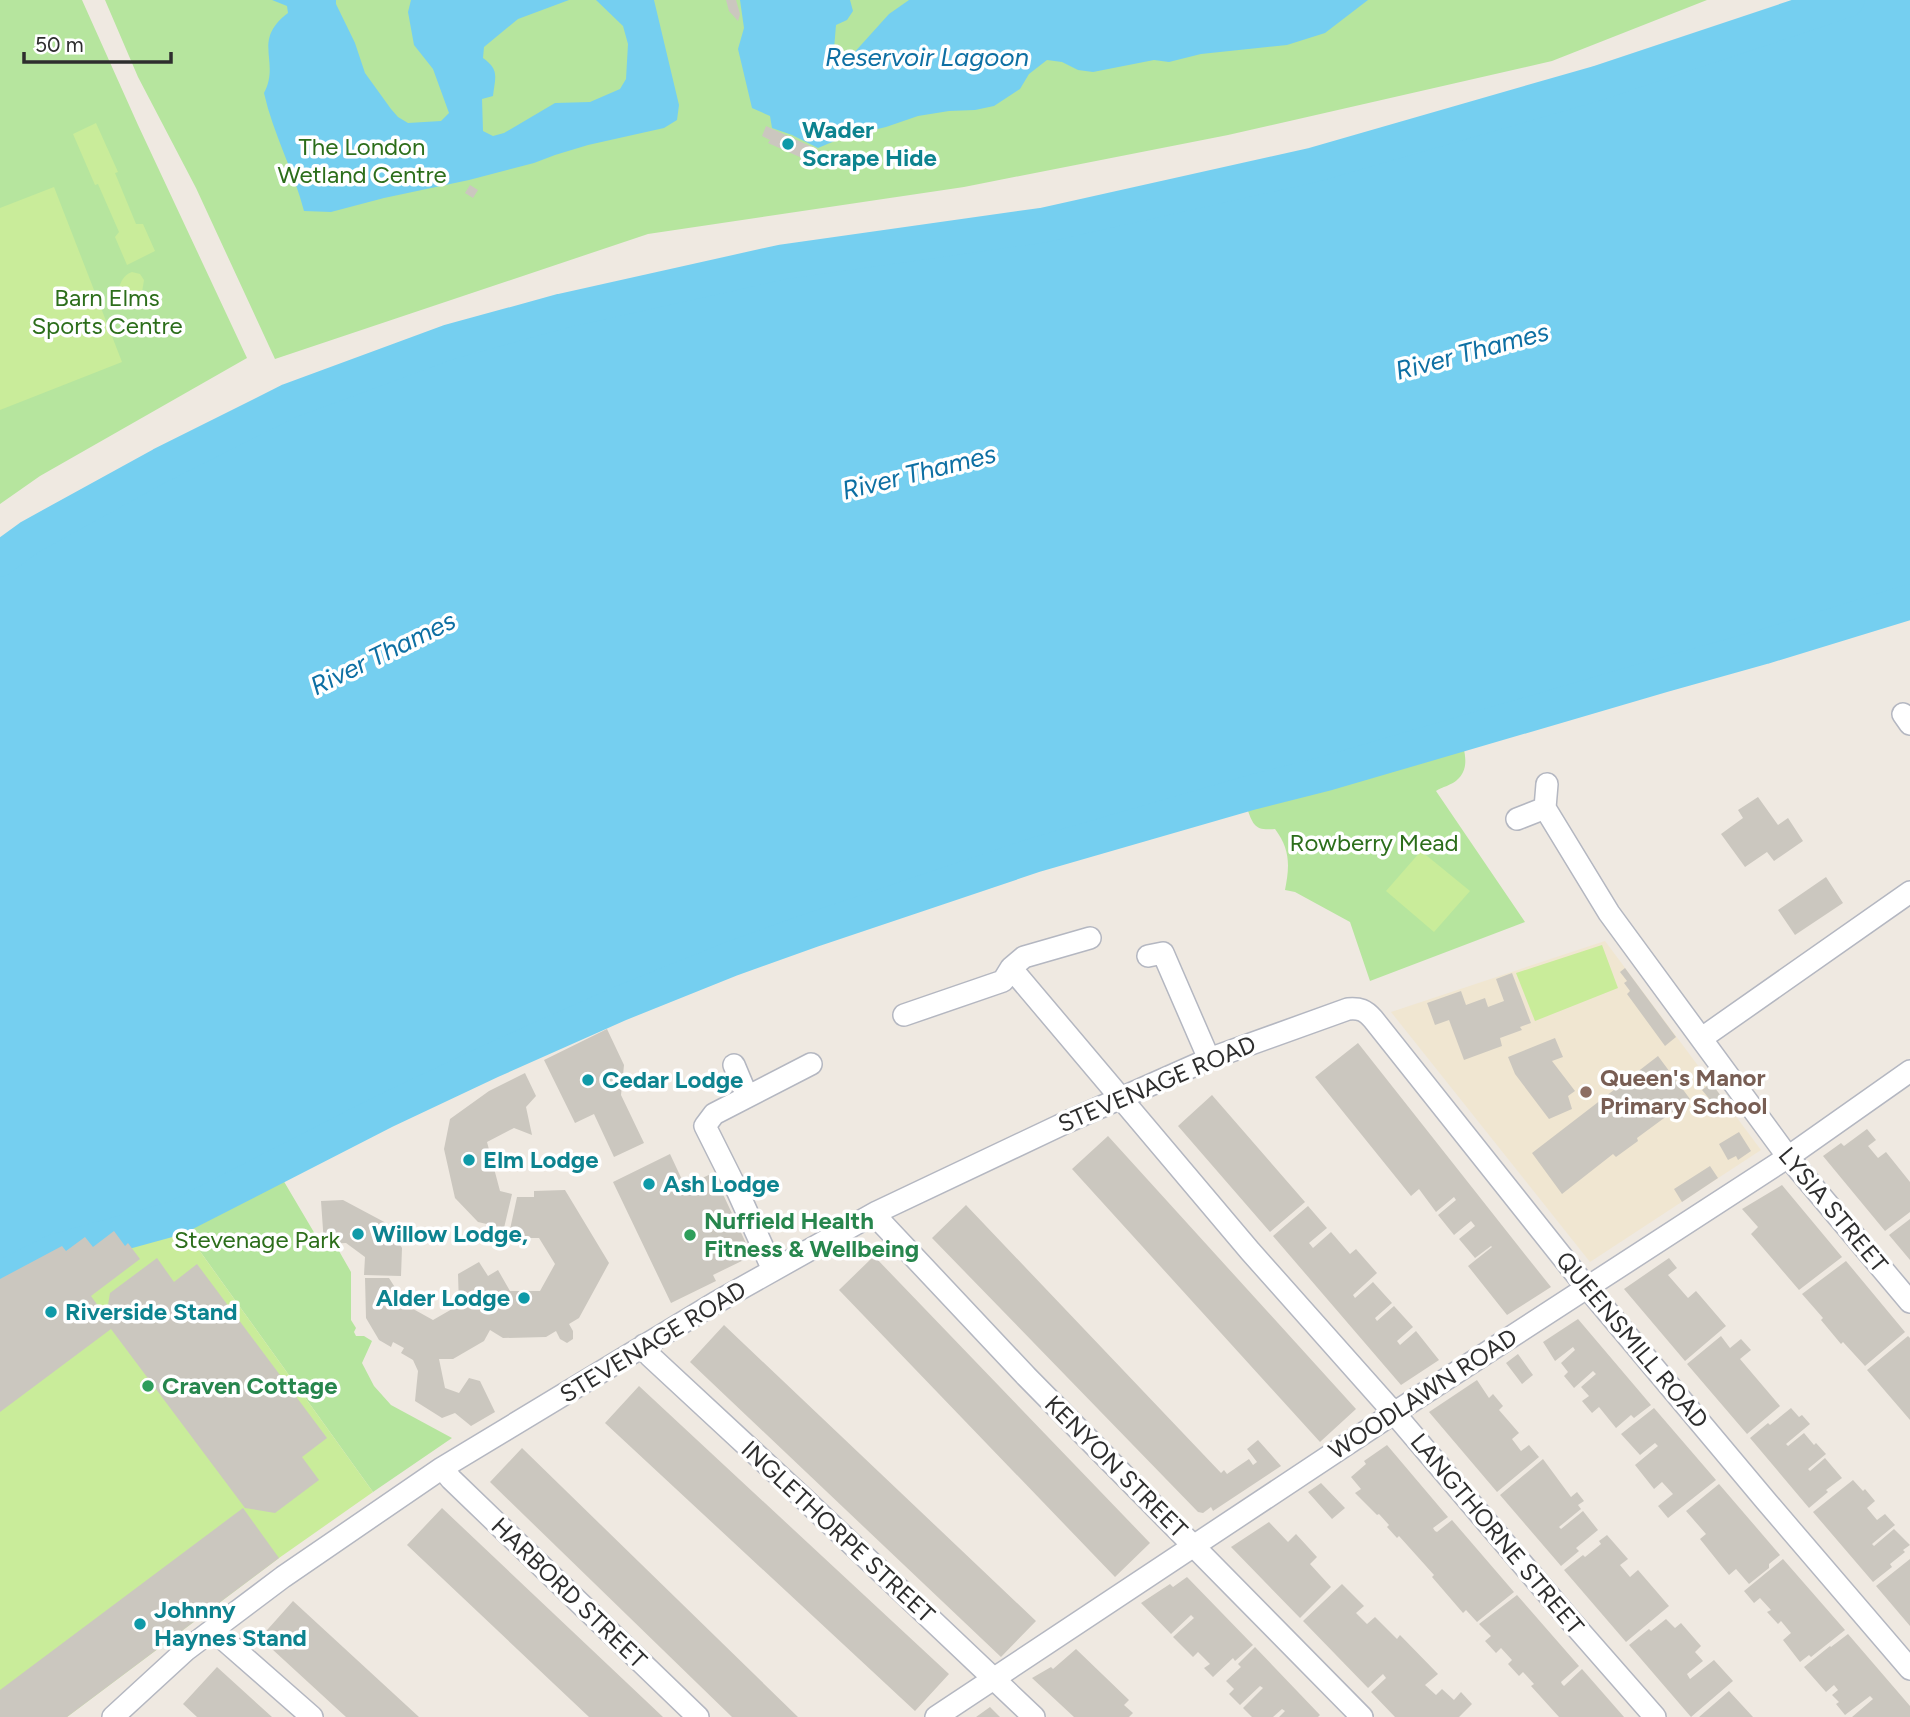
<svg xmlns="http://www.w3.org/2000/svg" width="1910" height="1717" viewBox="0 0 1910 1717" font-family="Figtree,sans-serif">
<style>
.education{fill:#f0e6d1}
.green{fill:#b6e59e}
.pitch{fill:#c9ec9a}
.water{fill:#75cff0}
.lines{fill:none;stroke-linecap:round;stroke-linejoin:round}
.river{stroke:#75cff0;stroke-width:35}
.building{fill:#cbc7bf}
.minor-casing{stroke:#b4b7c1;stroke-width:24}
.minor{stroke:#fff;stroke-width:21}
.culture-dot{fill:#0f9aa8;stroke:#fff;stroke-width:2.5}
.education-dot{fill:#8d6e63;stroke:#fff;stroke-width:2.5}
.leisure-dot{fill:#2e9e5b;stroke:#fff;stroke-width:2.5}
.labels{text-anchor:middle;stroke-width:7;stroke-linejoin:round;paint-order:stroke}
.culture-label{font-size:24px;font-weight:bold;fill:#0d838f;stroke:#fff;text-anchor:start}
.park-label{font-size:24px;fill:#2c6e1b;stroke:#fff}
.education-label{font-size:24px;font-weight:bold;fill:#785e54;stroke:#fff;text-anchor:start}
.street-label{font-size:24px;fill:#2e2e2e;stroke:#fff}
.leisure-label{font-size:24px;font-weight:bold;fill:#27864d;stroke:#fff;text-anchor:start}
.water-label{font-size:26px;font-style:italic;fill:#0d6fa3;stroke:#fff}
</style>
<rect width="100%" height="100%" fill="#efe9e1"/>
<path class="education" d="M1605,941l156,209 -171,112 -199,-250z"/>
<path class="green" d="M0,0h82l56,125 109,233 -207,118 -40,28z
M105,0h1602l-155,61 -324,74 -264,52 -316,47 -373,125 -79,-171 -58,-111z
M1460,735c4,14 11,33 -3,45 -5,5 -15,7 -21,11l89,131 -155,59 -20,-59 -55,-30 -10,-2c5,-25 5,-41 -10,-61 -20,2 -22,-4 -28,-21l12,-2 -6,-14 75,-19z
M276,1168l49,83h14l12,21v48l5,8 -2,4 2,4h8l8,5 -10,22 12,23 17,19 61,33 -79,54 -197,-274z"/>
<path class="pitch" d="M96,123l22,49 -3,1 21,51h7l12,27 -28,14 -12,-28 4,-5 -21,-48 -3,1 -22,-51z
M54,187l68,175 -122,48v-202z
M132,272l8,2 4,6 -2,12 -6,7 -18,-9c3,-8 5,-15 14,-18z
M1421,851l49,40 -36,41 -48,-41z
M1602,945l16,43 -83,33 -19,-48z
M176,1218l197,274 -94,66 -212,159h-67v-438l56,-28z"/>
<path class="water" d="M272,0h64v4l19,39 10,30 26,36 7,8 10,6 33,-2 8,-8 -16,-44 -19,-24 -6,-33 3,-12h158l-51,19 -34,28 -1,11c17,12 12,19 10,38l-11,3 1,32 10,5 11,-3 51,-30 35,-1 30,-13 6,-10 2,-35 -5,-18 -27,-26h58l25,105 -2,15 -13,8 -76,17 -33,10 -21,8 -65,17 -85,18 -53,14 -27,-1c-10,-40 -31,-77 -40,-118 17,-32 -13,-52 24,-80l-1,-7z
M740,0h110l3,11 -6,9 -11,5 -3,36h11l8,-6 37,-41 20,-14h459l-43,33 -38,12 -86,9 -32,8 -15,-2 -61,12 -15,-2 -16,-8 -15,-2 -18,14 -9,15 -26,17 -19,4 -26,1 -31,5 -32,11 -42,10 -26,11 -26,-13 -20,-7 -2,-12 -18,-8 -14,-59 6,-21z
M1847,0h63v602l-147,45 -100,28 -335,98 -75,19 -218,63 -223,75 -81,29 -112,45 -104,47 -24,10 -106,50 -209,107 -120,33 -56,28v-720l30,-22 131,-72 128,-64 160,-59 113,-31 220,-49 262,-37 269,-60 285,-82z"/>
<g class="lines">
<path class="river" d="M0,559l30,-22 131,-72 128,-64 160,-59 113,-31 220,-49 262,-37 269,-60 285,-82 249,-83
M0,1279l56,-28 120,-33 209,-107 106,-50 128,-57 112,-45 81,-29 223,-75 218,-63 75,-19 335,-98 100,-28 147,-45"/>
</g>
<path class="building" d="M726,0h10l4,14 -2,7 -9,-10z
M766,126l51,23 -6,13 -43,-19 2,-3 -8,-4z
M470,185l8,5 -5,8 -8,-5z
M1758,797l20,28 10,-7 15,23 -29,20 -7,-9 -22,15 -24,-33 22,-16 -5,-8z
M1826,877l17,26 -48,32 -17,-25z
M1625,968l51,69 -11,9 -38,-52 3,-3 -6,-8 3,-2 -7,-9z
M1512,973l19,50 -11,4 2,3 -22,8 2,8 -38,14 -15,-40 -14,5 -8,-22 34,-12 5,14 19,-7 3,9 16,-6 -8,-22z
M607,1029l17,36 -3,30 23,48 -30,14 -20,-43 -19,9 -31,-63z
M1555,1038l8,19 -11,4 23,30 -7,5 4,13 -23,10 -34,-45 -7,-17z
M1358,1043l169,214 24,30 -44,28 -39,-49 24,-19 -1,-1 -16,12 -16,-19 16,-13 -4,-5 -17,14 -16,-20 18,-15 -2,-3 -18,15 -17,-23 -8,7 -96,-119z
M1658,1056l32,43 -53,39 1,3 -22,16 -3,-3 -51,40 -30,-41z
M525,1073l11,23 -10,11 6,28 -18,-7 -27,14 13,49 12,3 -8,34 -26,-6 -23,-24 -11,-49 6,-30 39,-28z
M1711,1083l14,18 -9,6 -14,-17z
M1212,1095l93,107 -35,30 -92,-106z
M1867,1129l9,11 -8,6 10,12 8,-6 24,30v30l-25,19 -62,-75 18,-13 3,3z
M1739,1132l12,19 -13,9 -2,-4 -8,4 -9,-16z
M1108,1136l248,273 -36,33 -248,-273z
M670,1154l15,32 28,-13 39,83 -39,19 3,6 -45,22 -58,-121z
M1710,1166l8,12 -36,24 -8,-13z
M1782,1185l60,72 -43,33 -48,-56 7,-7 -16,-18z
M565,1190l44,73 -30,55 -10,6 4,7v8l-6,4 -7,-4 -4,-8 -10,6 -43,1 -13,-8 -6,11 -31,18h-14l6,29 14,5 10,-15 11,3 15,31 -24,14 -16,-13 -13,5 -27,-17 3,-30 -5,-11 -12,-7 3,-5 -11,-6 -2,5 -12,-7 -13,-22 -1,-40h24l17,27 27,15 26,-15 -1,-31 21,-12 9,14 10,-6 12,21h30l15,-27 -16,-26h-24l-6,-4 8,-37h17v-6z
M343,1200l45,24 14,24 -1,28 -37,-1 1,-18 -19,-14 -22,1 -3,-43z
M966,1205l255,268 3,-3 3,4 22,-15 4,6 4,-3 -10,-13 11,-9 23,26 -68,45 -2,-4 -8,6 -5,-1 -266,-274z
M1308,1206l19,22 -18,15 4,5 18,-16 19,22 6,-5 21,24 -24,22 2,3 18,-16 19,21 -17,15 2,3 17,-15 19,21 -16,14 3,4 16,-14 23,29 -38,25 -128,-149z
M1910,1219v41l-21,-25z
M114,1231l11,15 3,-3 12,16 -49,37 15,21 4,-24 47,-35 17,24 23,-18 130,174 -25,19 17,23 -44,33 -30,-5 -134,-179 -111,83v-133l62,-33 4,5 19,-14 8,10z
M874,1256l276,287 -35,34 -276,-287z
M1669,1258l8,10 -9,7 20,23 8,-7 30,35 -41,35 -61,-72z
M1846,1261l59,71 -40,34 -22,-24 -2,2 -20,-24 2,-2 -21,-24z
M1578,1319l73,86 -17,13 -3,-3 -15,13 -17,-21 -7,6 -10,-12 7,-5 -8,-9 15,-13 -3,-3 -19,17 -10,-12 4,-4 -7,-9 14,-13 -2,-3 -18,14 -12,-19z
M724,1325l312,296 -35,36 -311,-295z
M1721,1336l9,12 11,-9 10,11 -11,9 40,47 -33,28 -60,-70z
M1908,1336l2,2v82l-43,-50z
M1518,1354l15,21 -11,9 -16,-21z
M1477,1380l12,18 4,-4 10,12 -4,4 20,23 -7,6 9,12 8,-6 10,12 -42,35 -68,-80z
M639,1386l310,288 -34,37 -310,-288z
M1654,1408l62,72 -48,38 -10,-12 15,-12 -11,-12 -8,7 -19,-24 23,-19 -3,-3 -15,12 -19,-21z
M1791,1408l8,9 3,-2 8,9 -24,20 2,2 16,-13 10,12 2,-2 10,11 -18,15 2,2 15,-13 17,20 -16,12 2,2 -19,16 -59,-70 18,-15 2,2z
M1387,1445l61,72 -15,11 2,3 2,1 15,-12 62,72 -37,30 -11,-12 -3,3 -31,-36 2,-2 -35,-39 -2,2 -10,-11 2,-2 -10,-11 -2,1 -22,-22 6,-4 -10,-12 15,-13 -2,-3z
M522,1448l276,269h-66l-242,-235z
M1543,1459l28,38 6,-5 7,9 -6,4 3,4 -22,18 2,2 22,-18 15,19 -22,18 3,3 -18,15 -61,-71z
M1853,1480l10,11 2,-2 10,12 -8,7 10,12 8,-6 10,11 -23,19 2,2 20,-17 16,16 -7,5 2,2 -15,12 2,3 -19,15 -60,-70z
M1321,1483l24,25 -13,11 -24,-27z
M1719,1484l61,71 -11,9v4l-20,16 -13,-15 -7,6 -9,-11 -20,-25 6,-5 -20,-23z
M243,1508l36,50 -212,159h-67v-27z
M442,1508l221,209h-74l-182,-172z
M1269,1522l19,20 8,-8 11,12 10,11 -7,7 21,23 -31,31 -69,-71z
M1607,1535l21,24 -8,6 10,12 8,-7 31,36 -43,36 -62,-72 19,-15 2,2 16,-13 -2,-3z
M1783,1559l62,71 -34,27 -2,-2 -9,7 -17,-22 8,-7 -10,-12 -3,3 -11,-12 4,-2 -11,-12 -6,5 -10,-12z
M1910,1559v67l-34,-40z
M1187,1577l66,68 -18,16 -2,-3 -20,19 -9,-9 6,-4 -12,-12 -5,5 -20,-20 21,-19 -3,-3 -20,19 -30,-31 29,-19 3,3z
M1342,1584l22,22 -8,7 11,11 8,-7 22,22 3,-4 38,39 -13,11 11,10 6,-6 12,11 7,-8 11,12 -13,13h-64l-24,-25 15,-14 -3,-4 -15,14 -65,-67z
M1517,1595l62,71 -18,16 1,2 2,2 18,-17 42,48h-65l-28,-31 3,-2 -11,-12 -4,4 -11,-12 4,-4 -11,-12 -5,5 -11,-12 6,-5 -12,-12z
M293,1601l126,116h-73l-86,-79z
M1666,1619l9,9 6,-5 20,23 -6,6 8,9 -16,13 3,5 24,-19 19,21 -42,36 -62,-72 20,-16 2,2z
M1848,1634l62,72v11h-58l21,-18 -3,-3 -25,19 -9,-11 3,-2 -7,-7 6,-5 -4,-5 -8,7 -22,-25 26,-21 1,1z
M1255,1647l65,68 -2,2h-39l6,-6 -3,-2 -9,8h-21l-9,-9 20,-20 -3,-2 -20,19 -11,-11 5,-5 -8,-8 15,-14 -3,-3z
M1076,1649l53,51 -5,5 9,8 -4,4h-55l-42,-39 19,-11 2,2z
M217,1667l55,50h-75l-14,-13z
M1729,1691l24,26h-54z
M990,1707l10,10h-24z"/>
<g class="lines">
<defs>
<path id="minor" d="M1903,714l7,10
M1547,784l-2,24 64,105 179,244 122,145
M1517,819l28,-11
M1090,938l-66,19 -13,11 239,283 144,162 176,207 85,97
M1148,956l15,-3 46,106
M904,1015l99,-34 8,-13
M1702,1038l208,-146
M734,1065l13,31
M877,1212l6,12 143,152 336,341
M773,1270l-36,-80 -32,-64 9,-12 97,-50
M644,1345l6,11 151,140 233,221
M442,1468l9,11 247,238
M215,1629l7,9 90,79
M113,1717l73,-67 97,-73 159,-109 273,-165 162,-91 190,-90 142,-63 139,-50c12,-1 17,1 25,10l206,259 187,223 144,168
M936,1717l458,-304 394,-256 122,-86"/>
</defs>
<use href="#minor" class="minor-casing"/>
<use href="#minor" class="minor"/>
</g>
<g class="culture-dot">
<circle cx="788" cy="144" r="7"/>
<circle cx="588" cy="1080" r="7"/>
<circle cx="469" cy="1160" r="7"/>
<circle cx="649" cy="1184" r="7"/>
<circle cx="358" cy="1234" r="7"/>
<circle cx="524" cy="1298" r="7"/>
<circle cx="51" cy="1312" r="7"/>
<circle cx="140" cy="1624" r="7"/>
</g>
<circle class="education-dot" cx="1586" cy="1092" r="7"/>
<g class="leisure-dot">
<circle cx="690" cy="1235" r="7"/>
<circle cx="148" cy="1386" r="7"/>
</g>
<g class="labels">
<g class="culture-label">
<text x="802" y="138">Wader<tspan x="802" dy="28">Scrape Hide</tspan></text>
<text x="602" y="1088">Cedar Lodge</text>
<text x="483" y="1168">Elm Lodge</text>
<text x="663" y="1192">Ash Lodge</text>
<text x="372" y="1242">Willow Lodge,</text>
<text x="510" y="1306" text-anchor="end">Alder Lodge</text>
<text x="65" y="1320">Riverside Stand</text>
<text x="154" y="1618">Johnny<tspan x="154" dy="28">Haynes Stand</tspan></text>
</g>
<g class="park-label">
<text x="362" y="155">The London<tspan x="362" dy="28">Wetland Centre</tspan></text>
<text x="107" y="306">Barn Elms<tspan x="107" dy="28">Sports Centre</tspan></text>
<text x="1374" y="851">Rowberry Mead</text>
<text x="257" y="1248">Stevenage Park</text>
</g>
<g class="education-label">
<text x="1600" y="1086">Queen's Manor<tspan x="1600" dy="28">Primary School</tspan></text>
</g>
<g class="street-label">
<text transform="translate(1157 1084) rotate(-23)" y="8">STEVENAGE ROAD</text>
<text transform="translate(1833 1210) rotate(50)" y="8">LYSIA STREET</text>
<text transform="translate(1632 1340) rotate(50)" y="8">QUEENSMILL ROAD</text>
<text transform="translate(653 1342) rotate(-31)" y="8">STEVENAGE ROAD</text>
<text transform="translate(1423 1394) rotate(-33)" y="8">WOODLAWN ROAD</text>
<text transform="translate(1116 1467) rotate(45)" y="8">KENYON STREET</text>
<text transform="translate(838 1532) rotate(43)" y="8">INGLETHORPE STREET</text>
<text transform="translate(1497 1534) rotate(50)" y="8">LANGTHORNE STREET</text>
<text transform="translate(569 1593) rotate(44)" y="8">HARBORD STREET</text>
</g>
<g class="leisure-label">
<text x="704" y="1229">Nuffield Health<tspan x="704" dy="28">Fitness &amp; Wellbeing</tspan></text>
<text x="162" y="1394">Craven Cottage</text>
</g>
<g class="water-label">
<text x="927" y="66">Reservoir Lagoon</text>
<text transform="translate(1472 351) rotate(-15)" y="9">River Thames</text>
<text transform="translate(919 472) rotate(-14)" y="9">River Thames</text>
<text transform="translate(383 653) rotate(-26)" y="9">River Thames</text>
</g>
</g>
<path d="M24 52v10h147v-10" fill="none" stroke="#2e2e2e" stroke-width="3.5"/>
<text x="35" y="52" font-size="21" fill="#2e2e2e" stroke="#ffffff" stroke-width="5" paint-order="stroke">50 m</text>
</svg>
